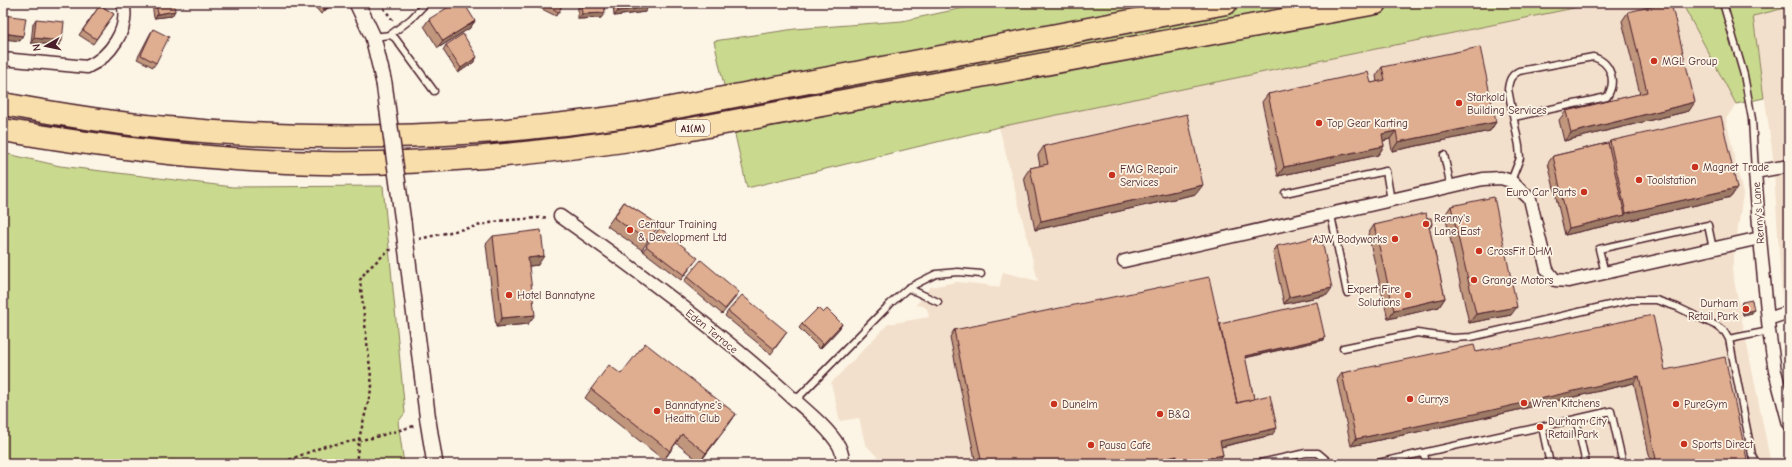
<svg xmlns="http://www.w3.org/2000/svg" width="1792" height="467" viewBox="0 0 1792 467" font-family="'Comic Neue',sans-serif">
<style>
.built{fill:#f3e0cc}
.green{fill:#c9da8e;stroke:#8a7c5c}
.lines{fill:none;stroke-linecap:round;stroke-linejoin:round}
.service-casing{stroke:#4a1f2b;stroke-width:9}
.minor-casing{stroke:#4a1f2b;stroke-width:15}
.tertiary-casing{stroke:#4a1f2b;stroke-width:18}
.motorway-casing{stroke:#4a1f2b;stroke-width:25}
.path{stroke:#4a1f2b;stroke-width:2.5;stroke-dasharray:3 3;stroke-linecap:butt}
.service{stroke:#fcf5e5;stroke-width:6}
.minor{stroke:#fcf5e5;stroke-width:12}
.tertiary{stroke:#fcf5e5;stroke-width:15}
.motorway{stroke:#f8deab;stroke-width:22}
.tertiary-bridge-casing{stroke:#4a1f2b;stroke-width:18;stroke-linecap:butt}
.tertiary-bridge{stroke:#fcf5e5;stroke-width:15}
.wall{fill:#c0967d;stroke:#4a1f2b}
.shaded-wall{fill:#9c7a66;stroke:#4a1f2b}
.building{fill:#dfae91;stroke:#4a1f2b}
.poi-dot{fill:#c8321e;stroke:#fcf5e5;stroke-width:1.5}
.labels{text-anchor:middle;stroke-width:3.5;stroke-linejoin:round;paint-order:stroke}
.shield{fill:#fcf5e5;stroke:#7f5f63;stroke-width:1}
.shield-label{font-size:10px;font-weight:bold;fill:#4a1f2b}
.poi-label{font-size:11px;fill:#4a1f2b;stroke:#fcf5e5;text-anchor:start}
.street-label{font-size:11px;fill:#4a1f2b;stroke:#fcf5e5}
</style>
<rect width="100%" height="100%" fill="#fcf5e5"/>
<filter id="ink" filterUnits="userSpaceOnUse"><feTurbulence type="fractalNoise" baseFrequency=".025" numOctaves="2"/><feDisplacementMap in="SourceGraphic" scale="8" xChannelSelector="R" yChannelSelector="G"/><feConvolveMatrix kernelMatrix="1 2 1 2 8 2 1 2 1" color-interpolation-filters="sRGB"/></filter>
<g filter="url(#ink)">
<path class="built" d="M1598,3h84l54,101 -10,15 17,75 -11,76 39,194h-887l-19,-20 -6,-26 -19,3 -9,-38 57,-59 41,-7 -2,-8 -4,-3 -7,-1 14,-18 27,-5 31,3 11,3 4,-16 35,9 -39,-154z
M1789,7v290l-7,2 -9,-142 -20,-141z
M1789,332v35l-4,-15v-19z"/>
<path class="green" d="M987,3h611l-599,124 -252,61 -33,-147 81,-12 107,-8z
M1682,3h107v4l-36,9 11,82 -28,6z
M3,153l57,13 173,21 150,-1 22,227 -7,9 6,42h-401z"/>
<g class="lines">
<defs>
<path id="service" d="M1723,3l21,72 8,44 3,53
M390,35l21,-16 15,-16
M373,37l17,-2 5,3 39,53
M1444,155l7,32
M1511,181l9,-23 -1,-12 -11,-57c1,-9 3,-14 11,-18l74,-14c18,5 24,24 14,40l-93,20
M1285,193l101,-22 5,30
M1331,215l16,78
M1605,273l-6,-24 109,-24 5,24
M908,288l30,14
M1729,339l40,-8
M1343,348l74,-15 36,5 18,-1 160,-37h25l21,7 40,19 8,6 4,7 23,116 5,9
M795,401l95,-97 18,-16 28,-14 22,-2 23,2
M1576,419l35,-8 12,53
M1542,427l8,37
M1424,453l2,11
M1395,459l181,-40 10,45
M1255,464l51,-11h12l13,11
M1374,464l21,-5 1,5"/>
<path id="minor" d="M3,59l84,8c23,-10 43,-38 36,-64
M1789,166l-34,6 5,66 9,93 6,40 14,53
M560,216c78,55 155,112 226,176 17,16 41,34 53,54 3,6 4,12 4,18
M1124,261l359,-82 18,-1 10,3 19,18 17,71 8,10 14,1 191,-43
M1768,319l21,-7"/>
<path id="tertiary" d="M357,3l16,34 11,46
M403,222l25,199 7,43"/>
<path id="motorway" d="M3,104c54,10 109,19 164,24 103,10 208,11 312,4 52,-3 104,-10 155,-17l592,-112
M3,130c106,18 211,31 318,33 106,2 211,-9 316,-24l739,-136"/>
</defs>
<use href="#service" class="service-casing"/>
<use href="#minor" class="minor-casing"/>
<use href="#tertiary" class="tertiary-casing"/>
<use href="#motorway" class="motorway-casing"/>
<path class="path" d="M380,3l14,19
M419,239l80,-18 49,-4
M278,464l47,-18 47,-8 42,-12
M356,464l3,-25 13,-53 -12,-106 6,-9 23,-21h5"/>
<use href="#service" class="service"/>
<use href="#minor" class="minor"/>
<use href="#tertiary" class="tertiary"/>
<use href="#motorway" class="motorway"/>
<defs>
<path id="tertiary-bridge" d="M384,83l19,139"/>
</defs>
<use href="#tertiary-bridge" class="tertiary-bridge-casing"/>
<use href="#tertiary-bridge" class="tertiary-bridge"/>
</g>
<path class="wall" d="M152,3h22l-2,13 -18,2z
M312,3h22l-13,11z
M540,3h23l-7,13 -18,-9z
M578,3h26l-3,15 -23,1z
M613,3h35v4l-3,5 -31,4z
M100,5l14,9 -21,30 -14,-9z
M1628,12l61,99 -125,30 -5,-21 7,-9 74,-17 -18,-73z
M36,19l23,26 -28,-2 2,-19z
M429,19l46,2 -5,7 -32,20 -14,-22z
M153,29l3,34 -3,4 -16,-8 13,-25z
M446,45l28,17 -16,11 -15,-23z
M1382,67l114,55 -6,9 -98,20 -2,-12 -7,2 1,5 -6,9 -100,21 -16,-74 6,-8 103,-11 6,-1 -1,-6z
M1610,141l127,47 -6,9 -166,38 -17,-72 5,-7 55,-13z
M1044,146l152,48 -161,36 -11,-53 6,-9 10,-2 -2,-11z
M624,202l35,23 -17,25 -35,-24z
M1451,206l60,109 -42,8 -24,-108z
M1427,218l5,6 -1,3h-2l16,71 -6,9 -51,12 -20,-85 6,-9z
M660,228l34,35 -13,17 -38,-29z
M493,236l45,29 -9,1 -1,58 -32,3 -10,-83z
M1277,246l50,49 -43,9 -11,-51z
M687,277l49,20 -14,17 -38,-32z
M1742,302l10,11 -9,2 -2,-10z
M728,311l59,21 -16,22 -46,-38z
M823,313l19,11 -3,5 -19,20 -21,-21 3,-4z
M1220,324l104,16 -79,18 9,41 18,36 -51,12 2,8 -5,7 -11,2h-35v-1l-6,1h-190l-26,-127 4,-7z
M1476,352l189,18 83,94h-97l-17,-81 -151,35 -132,28 -14,-66 5,-7z
M621,374l115,40 -36,48 -24,-19 -12,17 -79,-62 6,-9z"/>
<path class="shaded-wall" d="M332,3h2l-13,11 4,-5z
M648,7l-3,5 -31,4 4,-5z
M175,11l-3,5 -18,2 4,-4z
M605,13l-4,5 -23,1 4,-5z
M475,21l-5,7 -32,20 5,-7z
M3,33l20,3 -3,5 -17,-2z
M34,38l28,3 -3,4 -28,-2z
M477,57l-3,5 -16,11 3,-5z
M1695,102l-6,9 -125,30 7,-8z
M1496,122l-6,9 -98,20 6,-9z
M1396,131l-6,8 -15,4 7,-9z
M1384,146l-6,9 -100,21 6,-9z
M1203,185l-7,9 -161,36 6,-9z
M1737,188l-6,9 -166,38 4,-7 56,-13 1,-2z
M544,256l-6,9 -16,2 6,-9z
M1332,288l-5,7 -43,9 5,-7z
M1445,298l-6,9 -51,12 6,-9z
M1517,307l-6,8 -42,8 7,-9z
M1754,310l-2,3 -9,2 2,-3z
M535,315l-7,9 -32,3 6,-9z
M842,324l-3,5 -19,20 3,-5z
M1325,338l-1,2 -81,18 2,-2z
M1639,376l-5,7 -151,35 -132,28 5,-7z
M736,414l-6,9 -30,39 6,-9z
M1277,428l-5,7 -57,13 5,-7z
M682,434l-6,9 -12,17 6,-9z
M1223,455l-5,7 -11,2h-28z
M1177,456l-5,7 -6,1h-23l1,-1z"/>
<path class="building" d="M156,3h18l1,8 -17,3z
M320,3h12l-7,6z
M455,3h9l11,18 -32,20 -14,-22z
M542,3h21l-4,9z
M581,3h23l1,10 -23,1z
M617,3h31v4l-30,4z
M1666,3h5l24,99 -124,31 -5,-22 81,-19 -19,-80z
M100,5l14,9 -18,25 -13,-9z
M3,15l23,3 -3,18 -20,-3z
M36,19l28,3 -2,19 -28,-3z
M153,29l16,8 -13,26 -15,-8z
M463,34l14,23 -16,11 -15,-23z
M1480,47l16,75 -98,20 -2,-11 -14,3 2,12 -100,21 -16,-73 100,-22 3,11 14,-3 -3,-13z
M1187,114l16,71 -162,36 -11,-53 18,-4 -4,-18z
M1721,116l16,72 -111,25 -16,-72z
M1608,143l17,72 -56,13 -16,-72z
M1494,197l23,110 -41,7 -25,-108z
M624,202l35,23 -11,16 -34,-23z
M1426,213l19,85 -51,12 -20,-85z
M1427,218h4l1,6 -4,1z
M660,228l38,30 -14,17 -38,-29z
M541,230l3,26 -16,2 7,57 -33,3 -9,-82z
M1321,236l11,52 -43,9 -12,-51z
M701,260l38,32 -14,17 -38,-32z
M1209,277l28,126 33,-8 7,33 -57,13 3,14 -44,9h-1l-1,-8 -33,7v1h-162l-28,-134z
M742,295l45,37 -13,17 -46,-38z
M1752,300l2,10 -9,2 -3,-10z
M1317,302l8,36 -80,18 9,43 -17,4 -17,-79z
M818,308l5,5 4,-4 15,15 -19,20 -21,-20z
M1653,315l12,55 60,-13 23,107h-91l-18,-88 -151,35 -132,28 -14,-66 132,-28 2,7z
M645,343l91,71 -30,39 -24,-19 -12,17 -79,-62 18,-24 12,9z"/>
</g>
<g class="poi-dot">
<circle cx="1654" cy="61" r="4"/>
<circle cx="1459" cy="103" r="4"/>
<circle cx="1319" cy="123" r="4"/>
<circle cx="1695" cy="167" r="4"/>
<circle cx="1112" cy="175" r="4"/>
<circle cx="1639" cy="180" r="4"/>
<circle cx="1584" cy="192" r="4"/>
<circle cx="1426" cy="224" r="4"/>
<circle cx="630" cy="230" r="4"/>
<circle cx="1395" cy="239" r="4"/>
<circle cx="1479" cy="251" r="4"/>
<circle cx="1474" cy="280" r="4"/>
<circle cx="509" cy="295" r="4"/>
<circle cx="1408" cy="295" r="4"/>
<circle cx="1746" cy="309" r="4"/>
<circle cx="1410" cy="399" r="4"/>
<circle cx="1524" cy="403" r="4"/>
<circle cx="1054" cy="404" r="4"/>
<circle cx="1676" cy="404" r="4"/>
<circle cx="657" cy="411" r="4"/>
<circle cx="1160" cy="414" r="4"/>
<circle cx="1540" cy="427" r="4"/>
<circle cx="1684" cy="444" r="4"/>
<circle cx="1091" cy="445" r="4"/>
</g>
<g class="labels">
<rect class="shield" x="676" y="120" width="34" height="16" rx="3"/>
<g class="shield-label">
<text x="693" y="132">A1(M)</text>
</g>
<g class="poi-label">
<text x="1662" y="65">MGL Group</text>
<text x="1467" y="101">Starkold<tspan x="1467" dy="13">Building Services</tspan></text>
<text x="1327" y="127">Top Gear Karting</text>
<text x="1703" y="171">Magnet Trade</text>
<text x="1120" y="173">FMG Repair<tspan x="1120" dy="13">Services</tspan></text>
<text x="1647" y="184">Toolstation</text>
<text x="1576" y="196" text-anchor="end">Euro Car Parts</text>
<text x="1434" y="222">Renny's<tspan x="1434" dy="13">Lane East</tspan></text>
<text x="638" y="228">Centaur Training<tspan x="638" dy="13">&amp; Development Ltd</tspan></text>
<text x="1387" y="243" text-anchor="end">AJW Bodyworks</text>
<text x="1487" y="255">CrossFit DHM</text>
<text x="1482" y="284">Grange Motors</text>
<text x="1400" y="293" text-anchor="end">Expert Fire<tspan x="1400" dy="13">Solutions</tspan></text>
<text x="517" y="299">Hotel Bannatyne</text>
<text x="1738" y="307" text-anchor="end">Durham<tspan x="1738" dy="13">Retail Park</tspan></text>
<text x="1418" y="403">Currys</text>
<text x="1532" y="407">Wren Kitchens</text>
<text x="1062" y="408">Dunelm</text>
<text x="1684" y="408">PureGym</text>
<text x="665" y="409">Bannatyne's<tspan x="665" dy="13">Health Club</tspan></text>
<text x="1168" y="418">B&amp;Q</text>
<text x="1548" y="425">Durham City<tspan x="1548" dy="13">Retail Park</tspan></text>
<text x="1692" y="448">Sports Direct</text>
<text x="1099" y="449">Pausa Cafe</text>
</g>
<g class="street-label">
<text transform="translate(1758 213) rotate(-94)" y="4">Renny's Lane</text>
<text transform="translate(712 331) rotate(39)" y="4">Eden Terrace</text>
</g>
</g>
<rect width="1792" height="467" fill="none" stroke="#fcf5e5" stroke-width="16"/>
<rect x="8" y="8" width="1776" height="451" fill="none" stroke="#4a1f2b" stroke-width="1.5" filter="url(#ink)"/>
<g transform="translate(46 46) rotate(261)" stroke="#fcf5e5" stroke-width="3" paint-order="stroke">
<path d="M0-3L7 15L0 10L-7 15Z" fill="#4a1f2b"/>
<text y="-6" font-size="11" font-weight="bold" text-anchor="middle" fill="#4a1f2b">N</text>
</g>
</svg>
